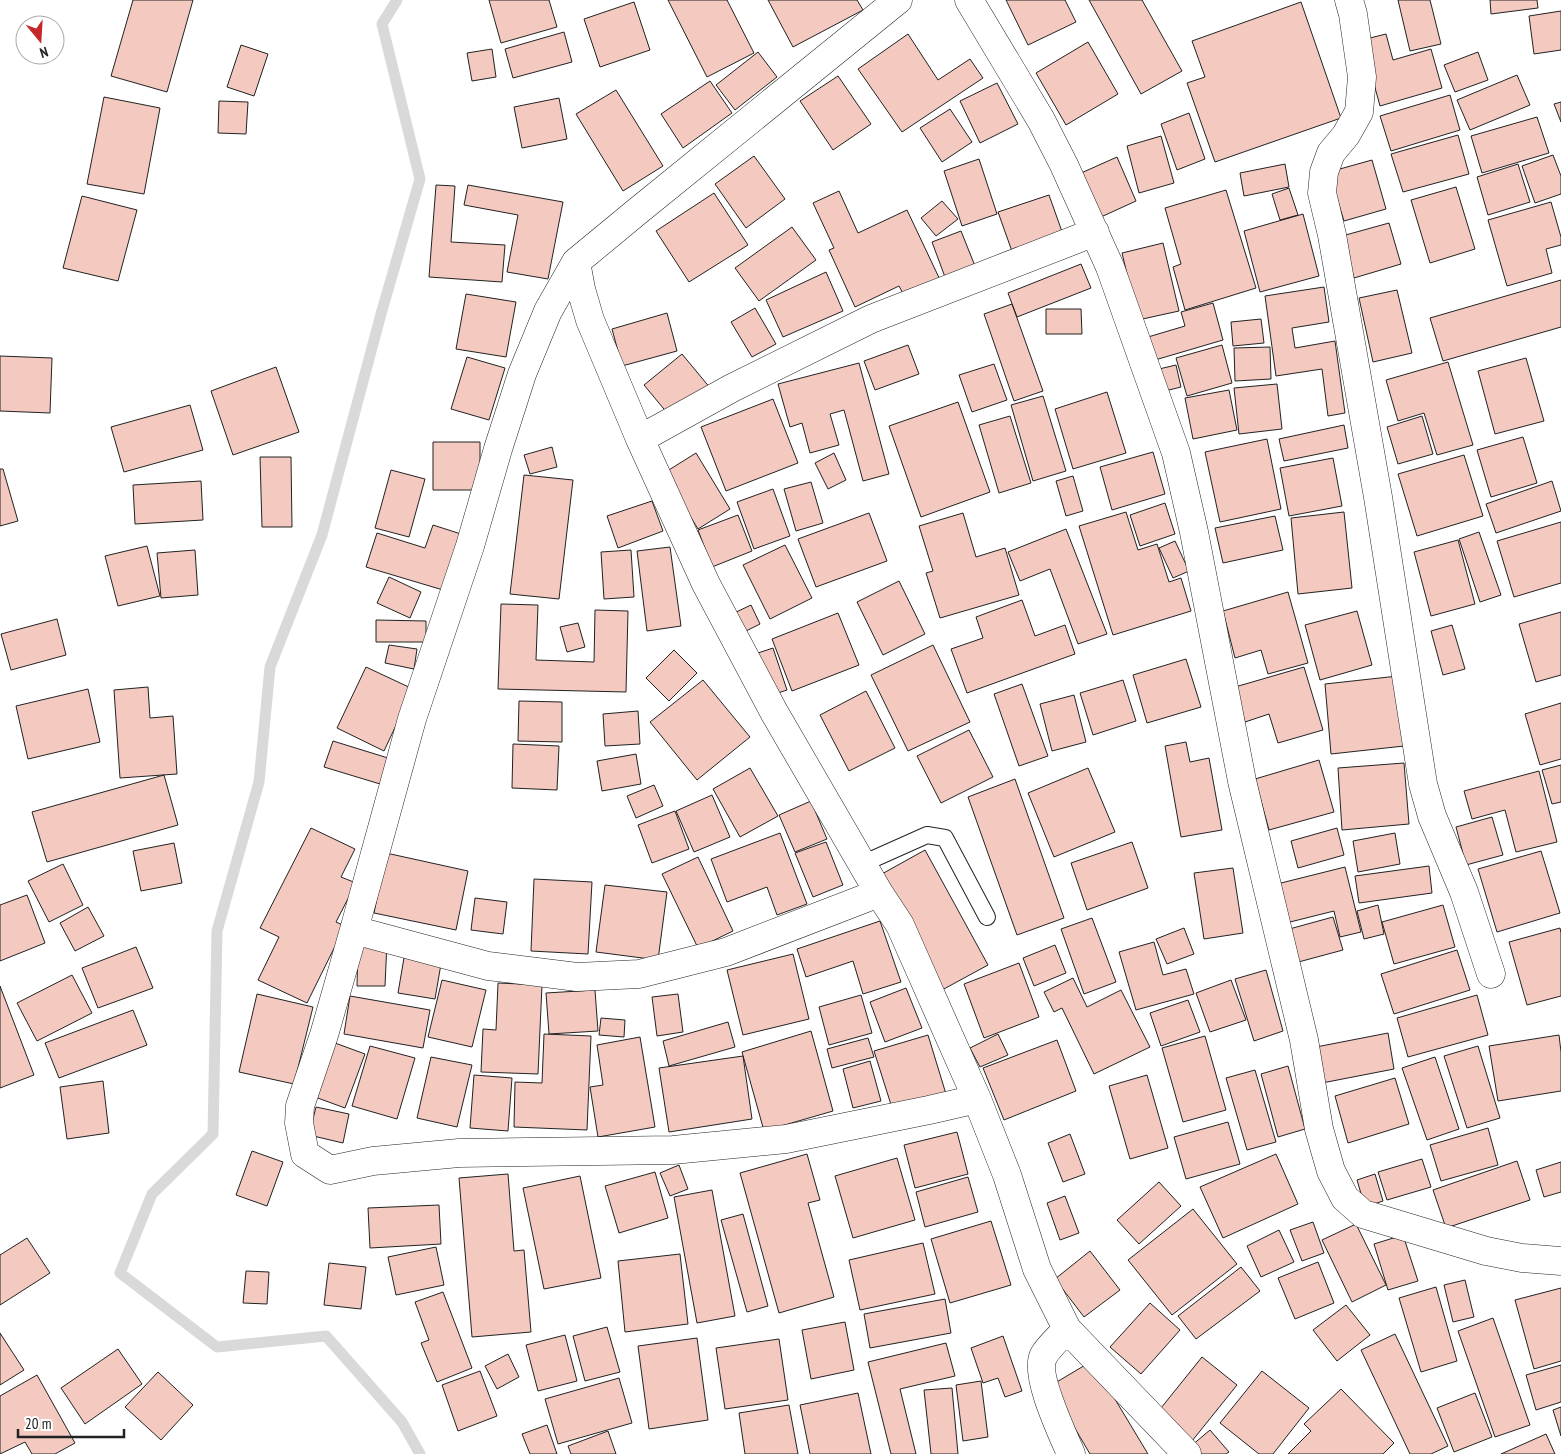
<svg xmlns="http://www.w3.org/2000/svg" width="1561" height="1454" viewBox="0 0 1561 1454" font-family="'PT Sans Narrow',sans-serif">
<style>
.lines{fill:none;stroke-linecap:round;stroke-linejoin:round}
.stream{stroke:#d9d9d9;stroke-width:11}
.building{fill:#f3c9c0;stroke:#222}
.service-casing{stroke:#222;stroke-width:18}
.minor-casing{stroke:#222;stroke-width:29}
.service{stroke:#fff;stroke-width:16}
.minor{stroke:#fff;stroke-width:28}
</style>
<rect width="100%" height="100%" fill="#fff"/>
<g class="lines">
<path class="stream" d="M397,0l-15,24 38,155 -39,135 -59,221 -52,132 -11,115 -42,149 -4,203 -61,60 -32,79 97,74 109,-11 76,86 18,32"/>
</g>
<path class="building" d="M133,0h60l-26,92 -56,-16z
M489,0h60l8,27 -56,16z
M668,0h59l27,53 -47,24z
M768,0h89l6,10 -70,37z
M1006,0h59l11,22 -48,23z
M1089,0h53l40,71 -41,23z
M1398,0h32l11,44 -31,7z
M1490,0h47l1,8 -47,6z
M634,2l16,48 -50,17 -16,-48z
M1301,2l40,116 -126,44 -28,-79 18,-6 -13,-36z
M1561,11v39l-27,4 -5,-38z
M564,32l8,30 -59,16 -8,-29z
M908,34l30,46 32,-21 13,19 -81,54 -44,-63z
M1386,34l7,26 38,-11 11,39 -62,18 -18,-66z
M1088,42l30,52 -52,31 -30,-52z
M241,45l27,9 -14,42 -27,-9z
M492,49l4,28 -24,4 -5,-28z
M758,52l19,25 -42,33 -19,-25z
M1478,52l10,28 -33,12 -11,-27z
M1517,75l13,30 -60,25 -13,-30z
M838,76l33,48 -38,26 -33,-49z
M710,81l22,32 -49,35 -22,-34z
M997,83l21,41 -38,19 -20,-42z
M616,90l47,76 -40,25 -47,-77z
M1450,95l10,35 -69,21 -11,-35z
M104,97l56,11 -16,86 -57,-10z
M559,98l8,41 -45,9 -8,-41z
M219,101l29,1 -2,32 -28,-1z
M1561,102v20l-7,-18z
M950,109l22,33 -30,20 -22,-34z
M1189,113l16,46 -28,11 -16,-46z
M1537,117l12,36 -67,20 -11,-37z
M1458,135l11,39 -66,18 -12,-38z
M1161,136l13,47 -35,10 -12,-47z
M1553,155l8,21v18l-26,9 -13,-37z
M754,156l31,43 -39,29 -31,-44z
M1117,157l19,44 -46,21 -20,-44z
M979,159l18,55 -35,12 -18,-55z
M1372,160l14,49 -42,12 -15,-49z
M1285,164l4,23 -45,9 -4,-23z
M1518,164l12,38 -42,13 -11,-38z
M436,185l19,1 -4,56 54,3 -3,37 -73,-5z
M468,185l95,17 -15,77 -41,-7 11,-57 -54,-10z
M1456,187l19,62 -45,14 -19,-63z
M1289,188l9,27 -18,5 -8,-26z
M1226,190l30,98 -71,22 -12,-43 8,-3 -16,-56z
M839,191l19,42 49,-23 35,74 -35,17 -8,-15 -44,21 -26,-57 5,-2 -21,-45z
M714,193l34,52 -59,37 -33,-51z
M1049,195l16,45 -51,17 -16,-45z
M82,196l55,14 -19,71 -55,-13z
M942,201l16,18 -22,17 -15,-18z
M1551,202l10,35v8l-15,4 6,24 -45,13 -19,-66z
M1303,214l16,62 -59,16 -16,-61z
M1389,223l12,41 -47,14 -12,-42z
M792,227l24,33 -57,41 -24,-33z
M961,231l14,35 -30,11 -13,-35z
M1163,243l16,68 -41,9 -16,-67z
M1081,264l10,24 -74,29 -9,-24z
M826,272l17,39 -60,26 -17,-37z
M1561,280v47l-118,34 -13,-43z
M1324,287l5,35 -37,6 3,20 40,-7 10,72 -17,3 -6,-47 -46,7 -11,-80z
M1397,290l15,63 -39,9 -14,-64z
M466,294l50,8 -10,55 -50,-8z
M1213,303l10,37 -68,20 -7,-23 37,-11 -4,-14z
M1012,304l31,87 -29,10 -30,-87z
M755,308l21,36 -24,13 -21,-35z
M1046,309h35l1,25h-36z
M667,313l10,38 -55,15 -10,-37z
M1261,319l3,24 -31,3 -2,-24z
M908,345l11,29 -44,16 -11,-29z
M1222,345l10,38 -45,13 -11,-38z
M1270,347l1,32 -36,2 -1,-33z
M682,354l29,35 -38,31 -29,-35z
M0,356l52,2 -2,55 -50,-2z
M467,357l38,11 -16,52 -38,-11z
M1526,358l18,63 -49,13 -17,-63z
M1448,362l25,83 -36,10 -13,-42 -26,8 -12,-41z
M859,363l30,111 -26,7 -19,-71 -14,4 9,31 -29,8 -8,-30 -12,4 -12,-43z
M994,364l13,36 -35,12 -13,-37z
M1176,365l5,22 -16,4 -6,-22z
M276,367l23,65 -66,23 -22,-64z
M1277,384l5,45 -43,5 -5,-46z
M1229,390l8,40 -44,9 -8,-41z
M1107,392l19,61 -53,16 -18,-60z
M1043,396l23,75 -33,10 -22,-76z
M773,399l25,64 -72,28 -25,-64z
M958,402l32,90 -69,25 -32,-91z
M190,405l13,45 -79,22 -13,-45z
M1010,416l21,67 -32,10 -20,-68z
M1422,416l11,38 -35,10 -11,-37z
M1344,425l4,23 -64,13 -5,-22z
M1523,437l14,46 -46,14 -14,-47z
M1267,439l14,70 -61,13 -15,-70z
M433,442h47v48h-47z
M552,447l5,20 -27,7 -6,-19z
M1153,452l12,42 -53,16 -12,-43z
M696,453l34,56 -32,20 -34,-56z
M834,453l12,27 -18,9 -13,-26z
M1464,455l19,61 -66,20 -19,-62z
M260,457h31l1,70h-30z
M1333,458l9,48 -53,10 -9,-48z
M0,469h3l15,52 -18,5z
M391,470l34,9 -16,58 -34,-9z
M524,475l49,5 -14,119 -49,-5z
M1073,476l10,35 -17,5 -10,-35z
M201,481l2,39 -68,4 -2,-39z
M1552,481l9,30 -65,22 -10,-29z
M811,482l12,41 -27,8 -12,-42z
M773,489l17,47 -36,13 -17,-47z
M652,501l11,30 -45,17 -11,-32z
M1165,503l10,31 -35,12 -10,-31z
M1126,512l12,38 19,-6 12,38 12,-4 10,33 -78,24 -34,-109z
M1344,512l8,76 -54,6 -7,-76z
M869,513l18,48 -71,26 -18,-48z
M963,513l13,44 29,-9 14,47 -79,23 -14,-45 7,-2 -14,-45z
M738,515l14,36 -40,16 -14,-37z
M1275,516l8,34 -60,13 -8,-35z
M1561,522v61l-47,14 -17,-56z
M433,525l28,9 -18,56 -77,-23 11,-34 48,15z
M1066,529l41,105 -29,10 -28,-75 -30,12 -12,-29z
M1479,532l22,63 -21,7 -21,-63z
M1458,540l17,64 -44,12 -17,-64z
M1175,541l14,30 -16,7 -14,-30z
M785,545l27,53 -42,21 -27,-54z
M147,546l13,50 -42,10 -13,-50z
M670,547l11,79 -34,5 -10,-80z
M195,550l3,45 -37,3 -4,-45z
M631,550l3,47 -30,2 -3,-47z
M389,577l32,15 -11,26 -33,-15z
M899,581l26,53 -42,21 -26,-53z
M1288,592l20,71 -40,11 -7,-24 -26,8 -12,-47z
M1022,600l13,36 30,-11 10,29 -108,39 -16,-44 32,-11 -7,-21z
M501,604l37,1 -2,55 58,2 1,-52 33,1 -2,81 -128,-3z
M751,605l9,19 -20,10 -10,-19z
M1357,611l15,54 -52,15 -15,-55z
M1561,612v63l-25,7 -17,-58z
M838,613l21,52 -67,26 -20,-52z
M57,619l9,36 -55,15 -10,-36z
M376,620l50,1v21h-50z
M578,623l7,24 -18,5 -7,-25z
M1452,625l13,44 -22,6 -12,-44z
M389,645l28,4 -3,20 -29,-6z
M933,645l37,77 -62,29 -37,-76z
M773,648l14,42 -15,5 -14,-42z
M674,650l23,23 -28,28 -23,-23z
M1186,659l15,48 -54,16 -14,-48z
M366,667l47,22 -29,62 -47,-23z
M1304,667l19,63 -45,13 -9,-29 -24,8 -10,-35z
M1398,676l6,70 -73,8 -6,-70z
M703,680l47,57 -53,43 -47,-58z
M1123,680l13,41 -43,14 -13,-42z
M1022,684l26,72 -29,10 -25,-72z
M148,687l2,31 23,-2 4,58 -57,4 -6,-88z
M88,689l12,53 -72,17 -12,-53z
M866,691l29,57 -46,23 -29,-56z
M1074,695l12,47 -34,9 -12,-47z
M519,701l43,1v40l-44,-1z
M1561,703v56l-21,6 -15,-51z
M638,711l2,33 -35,2 -2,-32z
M969,730l24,47 -52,26 -24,-47z
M333,741l55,17 -8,26 -56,-17z
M1186,742l4,20 19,-4 13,72 -41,7 -16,-91z
M513,744l46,2 -2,44 -45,-2z
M636,754l5,30 -39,7 -5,-30z
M1319,760l15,52 -65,18 -14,-51z
M1404,763l5,61 -67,6 -4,-62z
M1561,765v37l-9,2 -10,-34z
M750,768l28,48 -38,21 -27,-48z
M1088,768l27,64 -61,25 -26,-64z
M1539,771l18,71 -41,10 -11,-42 -33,9 -8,-28z
M164,775l14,50 -131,37 -15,-50z
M1015,779l49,139 -47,17 -49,-138z
M654,785l9,21 -27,12 -9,-22z
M712,795l18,42 -36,15 -18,-41z
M811,801l16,38 -32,13 -16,-37z
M675,811l14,38 -37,14 -14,-38z
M1492,817l11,38 -37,10 -10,-38z
M311,828l44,21 -14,28 15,6 -20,39 9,4 -38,77 -49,-23 21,-43 -19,-9z
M1337,828l7,27 -46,13 -7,-27z
M780,833l27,71 -30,11 -10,-28 -40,15 -16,-43z
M1395,833l5,31 -42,8 -5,-31z
M826,842l17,43 -30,12 -18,-44z
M1132,842l16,46 -61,22 -16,-47z
M174,843l8,40 -41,8 -8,-40z
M925,850l63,115 -46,25 -62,-115z
M1541,851l19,62 -63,19 -19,-63z
M386,853l82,18 -12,59 -82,-17z
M698,857l35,74 -35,17 -36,-74z
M63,864l20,41 -34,17 -21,-41z
M1429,866l3,27 -73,10 -4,-27z
M1345,867l16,65 -21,5 -6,-26 -48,12 -9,-39z
M1233,868l10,65 -39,6 -10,-66z
M534,879l58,3 -4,72 -57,-3z
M605,885l62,7 -9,68 -62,-8z
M27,895l18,48 -45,18v-56z
M475,898l32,4 -4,32 -32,-4z
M1378,905l6,29 -20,5 -7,-28z
M1443,905l12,42 -61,17 -12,-42z
M88,907l16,29 -29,15 -15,-28z
M1333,917l10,33 -52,14 -9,-33z
M1092,918l24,64 -32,12 -23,-65z
M880,921l21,61 -38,12 -10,-33 -47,16 -9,-28z
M1184,928l10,26 -27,10 -11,-25z
M1560,928l1,5v63l-34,9 -18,-63z
M358,941l29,1 -2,44h-28z
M1154,942l9,33 23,-6 8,25 -58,16 -17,-58z
M1055,945l11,28 -32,13 -11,-28z
M136,947l17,41 -55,20 -16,-40z
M1457,950l13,40 -76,24 -13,-40z
M405,952l37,6 -7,41 -37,-6z
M793,954l16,65 -66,16 -16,-65z
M1019,963l20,54 -55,21 -20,-54z
M1266,970l17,61 -29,10 -19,-62z
M72,975l20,38 -55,28 -20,-38z
M1073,978l14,29 34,-17 29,57 -56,27 -32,-66 -8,4 -10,-20z
M442,980l44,10 -14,57 -44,-10z
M1231,980l15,40 -36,12 -14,-39z
M498,983l44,2 -4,89 -57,-2 2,-43 13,1z
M0,986l34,89 -34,13z
M906,988l16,40 -37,14 -15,-40z
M595,990l3,41 -49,3 -3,-41z
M257,994l56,13 -19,77 -55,-12z
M678,994l5,38 -26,4 -5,-39z
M861,995l11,38 -43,12 -10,-38z
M1477,995l11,40 -80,22 -11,-39z
M350,996l80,14 -7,38 -79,-14z
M1188,1000l12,32 -39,14 -11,-33z
M133,1010l14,35 -88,33 -14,-35z
M601,1018l24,2 -1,17 -25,-2z
M728,1022l7,25 -66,19 -6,-25z
M811,1031l22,80 -69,20 -22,-79z
M1388,1033l6,36 -72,14 -6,-36z
M544,1034l47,2 -4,94 -73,-3 1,-45 27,1z
M998,1034l10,21 -28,12 -10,-19z
M928,1035l18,59 -53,17 -19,-60z
M1559,1035l2,17v39l-63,10 -9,-55z
M1205,1036l21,74 -43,12 -21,-74z
M640,1037l15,90 -57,10 -8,-50 13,-2 -6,-40z
M868,1038l6,19 -42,11 -5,-19z
M1057,1040l19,51 -72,29 -21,-52z
M335,1043l30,11 -20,54 -30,-11z
M370,1046l45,12 -18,61 -45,-13z
M1478,1046l22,72 -33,10 -23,-72z
M743,1056l9,63 -83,13 -10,-64z
M431,1057l41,8 -15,62 -40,-9z
M1435,1057l24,72 -32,11 -25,-72z
M870,1061l11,40 -28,7 -10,-39z
M1288,1066l17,63 -27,8 -17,-63z
M1255,1070l21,72 -29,8 -21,-72z
M474,1075l38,3 -4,53 -38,-3z
M1147,1075l21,73 -38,11 -21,-73z
M1395,1078l14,46 -61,19 -13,-47z
M103,1081l6,52 -42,6 -7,-52z
M316,1107l33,7 -6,29 -34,-8z
M1228,1122l12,42 -54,15 -12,-42z
M1488,1128l10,37 -57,16 -11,-36z
M957,1132l11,42 -53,14 -11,-43z
M1070,1134l15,40 -22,8 -15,-39z
M252,1151l31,11 -16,44 -31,-11z
M807,1154l13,46 -12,3 26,94 -55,16 -39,-140z
M1276,1154l22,50 -75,34 -23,-51z
M897,1158l18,62 -62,18 -18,-62z
M1422,1159l9,28 -44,13 -9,-28z
M1517,1161l13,39 -84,28 -13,-38z
M1561,1162v30l-17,5 -8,-27z
M679,1165l9,24 -18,7 -10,-23z
M655,1172l13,46 -49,15 -14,-47z
M508,1174l6,77 10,-1 7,82 -59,5 -13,-159z
M1375,1174l8,27 -18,6 -8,-27z
M580,1176l21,102 -57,11 -21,-101z
M968,1177l10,35 -53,15 -9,-35z
M1159,1182l22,24 -42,38 -22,-24z
M712,1190l23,126 -38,7 -23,-126z
M1065,1196l14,37 -19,7 -13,-37z
M439,1205l2,39 -71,4 -2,-40z
M1193,1209l44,55 -65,51 -44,-55z
M743,1214l25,92 -21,6 -26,-92z
M991,1221l20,64 -61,18 -19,-64z
M1313,1222l11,31 -22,8 -12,-31z
M1356,1224l30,61 -34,17 -30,-62z
M1279,1230l15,32 -33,15 -14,-31z
M1403,1235l15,46 -30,9 -14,-46z
M27,1238l23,35 -50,32v-50z
M923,1243l12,51 -75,16 -11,-50z
M436,1247l8,38 -48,10 -8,-38z
M1090,1251l30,39 -36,27 -29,-38z
M680,1254l8,70 -63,8 -7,-71z
M1318,1262l16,41 -39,16 -17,-41z
M329,1263l37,4 -5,42 -37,-4z
M1241,1267l19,24 -64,48 -18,-23z
M246,1271l23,1 -2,32 -24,-1z
M1465,1280l9,37 -21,5 -9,-37z
M1436,1287l21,74 -36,11 -22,-74z
M1561,1288v73l-27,8 -19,-69z
M443,1292l29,76 -35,14 -16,-39 8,-3 -14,-38z
M945,1299l6,34 -81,15 -6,-34z
M1150,1303l30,27 -39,44 -31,-27z
M1346,1305l24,30 -33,26 -24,-31z
M1493,1318l37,107 -35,12 -37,-106z
M845,1322l9,48 -43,9 -9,-49z
M607,1327l13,45 -35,9 -12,-45z
M0,1333l24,37 -24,15z
M1395,1334l53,112 -17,8h-21l-49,-104z
M565,1335l12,46 -39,10 -12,-46z
M1003,1336l19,55 -17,6 -7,-19 -15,5 -12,-35z
M697,1338l11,82 -59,9 -11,-83z
M779,1339l9,61 -63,9 -9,-61z
M946,1343l9,33 -55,13 16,65h-25l-23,-92z
M118,1349l24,35 -57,40 -24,-36z
M508,1354l11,23 -22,12 -12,-23z
M1202,1357l35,28 -45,56 -35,-28z
M1092,1361l56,93h-58l-40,-68z
M1561,1365v37l-25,8 -10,-35z
M480,1371l17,45 -39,15 -16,-46z
M1262,1371l47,37 -36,46h-14l-39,-31z
M158,1372l35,33 -32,35 -36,-33z
M37,1375l38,68 -20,11h-23l-7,-12 -25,12v-58z
M619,1378l13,45 -74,21 -13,-45z
M981,1381l7,56 -25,4 -7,-56z
M952,1388l6,66h-27l-7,-64z
M1341,1389l53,54 -11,11h-95l23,-23 -7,-7z
M858,1393l13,61h-61l-10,-49z
M1475,1393l17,44 -38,15 -17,-44z
M789,1405l9,49h-53l-6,-41z
M1561,1407v29l-8,-26z
M547,1425l10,29h-27l-8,-20z
M1210,1430l19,22 -3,2h-28l-7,-8z
M608,1431l8,23h-45l-3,-8z
M1546,1434l9,20h-54z"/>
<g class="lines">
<defs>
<path id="service" d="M862,864l65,-29 18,3 42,79"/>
<path id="minor" d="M898,0l-259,210 -63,52 -28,49 -26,63 -24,75 -28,97 -58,173 -58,211 -30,105 -24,71 -1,17 6,31 25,16 43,-9 86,-8 214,-3 113,-11 143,-29 48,-11
M969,0l72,120 23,45 46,102 66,186 18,79 48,249 62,259 15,89 12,42 14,27 18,16 123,37 36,7 39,3
M1349,0l4,14 9,63 -3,35 -13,23 -15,18 -7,19 -2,21 10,42 46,262 45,287 9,32 32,76 27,82
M576,262l5,27 9,31 50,119 66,145 68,128 105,181 21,32 77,174 30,76 30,94 30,60c-7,8 -17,16 -23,26 -11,18 19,80 27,99
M640,439l92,-51 139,-69 224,-87
M354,930l134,36 89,11 62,-3 87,-22 153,-59
M1067,1329l120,125"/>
</defs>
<use href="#service" class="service-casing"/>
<use href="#minor" class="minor-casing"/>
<use href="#service" class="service"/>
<use href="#minor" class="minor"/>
</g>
<g transform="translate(40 40) rotate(162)"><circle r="24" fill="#ffffff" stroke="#a7a7a7"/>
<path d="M0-4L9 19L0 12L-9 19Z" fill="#c62828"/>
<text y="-8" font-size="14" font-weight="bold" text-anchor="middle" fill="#222222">N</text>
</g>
<path d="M18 1429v8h106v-8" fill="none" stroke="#222222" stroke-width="2.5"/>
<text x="25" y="1429" font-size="15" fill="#222222" stroke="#ffffff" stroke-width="4" paint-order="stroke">20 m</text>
</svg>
